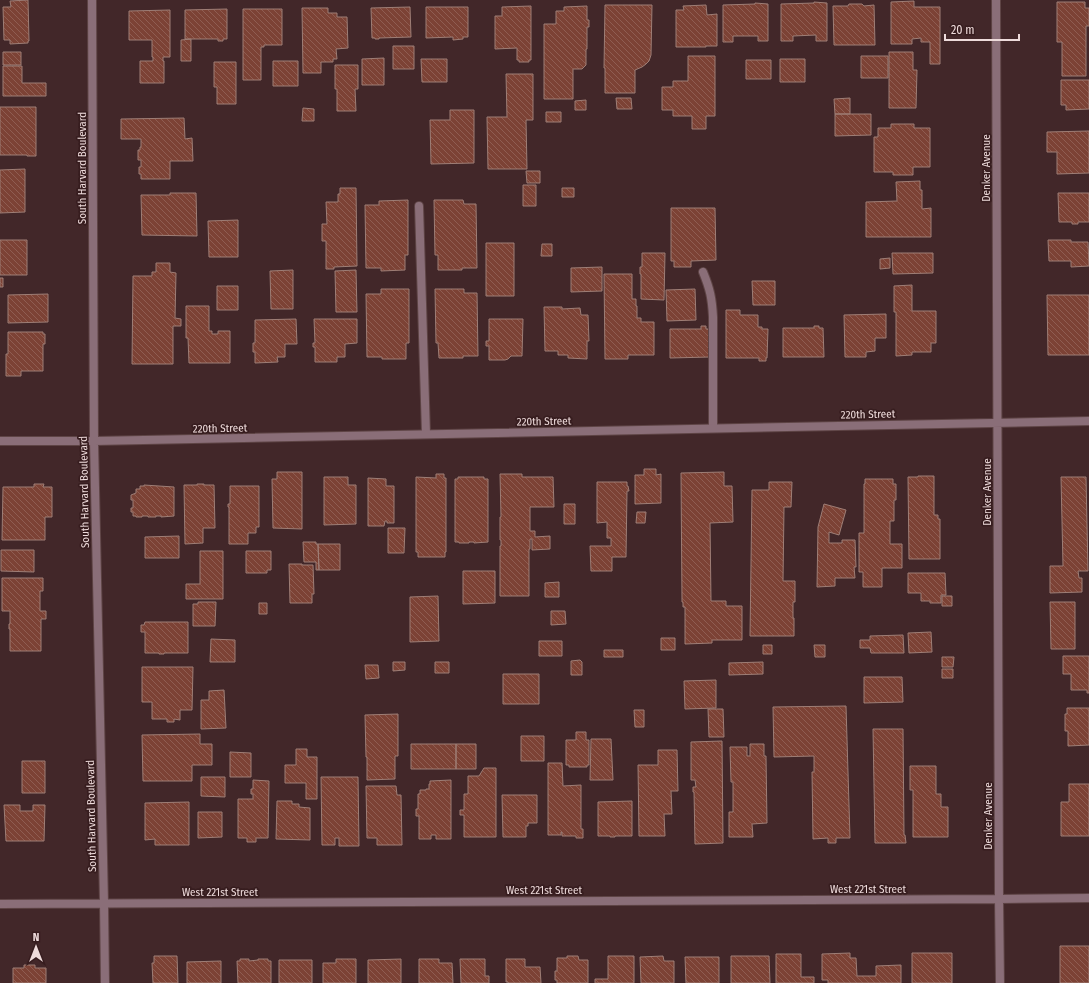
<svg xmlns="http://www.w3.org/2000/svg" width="1089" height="983" viewBox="0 0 1089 983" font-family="'Fira Sans Condensed',sans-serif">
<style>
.building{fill:url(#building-back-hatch);stroke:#9e7e76}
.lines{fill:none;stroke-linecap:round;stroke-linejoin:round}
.lane-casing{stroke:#5e4445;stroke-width:10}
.street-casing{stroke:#5e4445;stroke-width:10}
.lane{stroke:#8a6e78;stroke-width:8}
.street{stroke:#8a6e78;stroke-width:8}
.labels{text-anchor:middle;stroke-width:3.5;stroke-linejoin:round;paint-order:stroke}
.street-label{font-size:11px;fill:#eedbdb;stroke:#371d1f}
</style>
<defs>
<pattern id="building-back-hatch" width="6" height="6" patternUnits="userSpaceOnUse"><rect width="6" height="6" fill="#7c4235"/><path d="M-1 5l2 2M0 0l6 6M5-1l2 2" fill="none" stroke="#8f5d52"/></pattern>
</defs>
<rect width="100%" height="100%" fill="#422729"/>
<path class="building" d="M28,0l1,41h-1v2l-18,1v-4h-6l-1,-33h8l-1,-6z
M914,1v6h26v57h-10v-22h-9v-4l-9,1v5h-21v-42z
M814,2l13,1v38h-11v-6l-23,1v5h-12v-37l33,-1z
M1057,2h28v6h4v18h-3v50h-24v-34h-5z
M755,3l13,1v37h-10v-5h-25v6h-10v-37l32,-1z
M849,4h13l2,2 10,-1 1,40h-41l-1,-39h15z
M605,5h47l-1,50 -2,6 -3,3 -4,3 -7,3v23h-30v-25h-1z
M706,5l1,10 10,-1v32h-11v1h-30v-37h8l-1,-4z
M531,6v54h-2v2h-10v-2h-2v-12l-22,1v-33h7v-9z
M587,6v14h2v7h-2v22h-1v16l-4,4h-9v30h-29v-75h12v-13h8v-4z
M410,7l1,30 -32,1v1h-4v-1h-3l-1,-30z
M426,7h42v30h-5v2l-10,1v-3l-27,1z
M302,8h26v5h9v4h10l1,31 -12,1 1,10h-4v3h-12v11h-18z
M227,9v30h-4v2h-5v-2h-33v-29z
M243,9h39v36h-18v2h-3v33h-18z
M170,10v47h-7v4h1v22h-24v-22h13v-4h-1v-17h-23v-29z
M191,39v22h-10v-21z
M393,46h21v23h-21z
M3,52h18v13h-18z
M889,52h24v18h4l-1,38h-27z
M688,56h27v60h-9v13h-14v-13h-19v-6h-11v-23h11v-6h15z
M861,56h27v22h-27z
M384,58v27h-22v-26z
M421,59h26v23h-25z
M780,59h25v23h-25z
M746,60h25v19h-25z
M273,61h25v25h-25z
M214,62h22v42h-19v-17h-3z
M335,65h23v24h-3l1,22h-19v-22h-2z
M3,66h19v17h24v13h-43z
M506,74h27v46h-7l1,49h-39l-1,-52h20z
M1061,80h28v29l-23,1v-5h-5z
M616,98h15l1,11h-15z
M850,98v16h-15l-1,-15z
M586,100v10h-11v-9z
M0,107h36v49h-9v-1h-27z
M303,108l11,1v12h-12z
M450,110h24v53l-43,1 -1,-44h20z
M546,112h15v10h-15z
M835,114h36v21l-36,1z
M184,118l1,21 7,-1 1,23h-23v18h-29v-5h-2v-7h2v-7h-3v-10h2v-3h1v-8h-20v-20z
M891,124h23v4h16v39h-17v8h-20v-3h-19v-35h4v-9h13z
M1089,131v42l-32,1v-22h-10v-20z
M25,169v43l-25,1v-43z
M526,171h14v12h-13z
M920,181v9h2v19l9,-1v29h-65v-35l31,-1 -1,-19z
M523,185h13v21h-13z
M340,188h16l1,78 -23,1v2h-8v-28h-4v-17h5l-1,-22h12v-8h2z
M562,188h12v9h-12z
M170,193h26l1,43 -55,-1 -1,-40h29z
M1058,193h31v29h-11v2h-6v-2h-13z
M408,200v55h-3v15l-24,1v-3h-15l-1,-63h14v-4z
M434,200h29l1,4h12l1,64h-15v2h-24v-15h-3z
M671,208h44l1,52 -25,1v6h-17v-6h-3z
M238,220v37h-29l-1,-36z
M0,240h27v35h-27z
M1048,240h23v2h17l1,24 -18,1v-6h-22z
M486,243h28v53h-28z
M542,244h10v12h-11z
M642,253h23l-1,47 -23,-1v-25h-1v-7h2z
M892,253h41v20l-40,1z
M890,258v10l-10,1v-10z
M156,263h14v9l6,1 -1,45 6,1v7h-8v38h-41l1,-88h19v-4h4z
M602,267v24l-31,1v-24z
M293,270v39h-22l-1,-38z
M356,270l1,42h-21l-1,-41z
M604,274h28v25h4v7h1v12h4v4h13v33h-26v4h-23z
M0,278h3v9h-3z
M752,281h23v24h-22z
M912,285v26h24v32h-5v9h-19v3l-16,1v-44h-2v-26z
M217,286h21v24h-21z
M381,289h28v54h-3v16h-24v-2h-15l-1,-63h15z
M435,289h29v4h13l1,63h-15v2h-24l-1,-15h-2z
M695,289l1,31 -29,1 -1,-31z
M48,294v28l-40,1v-28z
M1047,295h42v60h-41z
M186,306h23v25h3v3h6v-3h12v32h-41l-1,-25h-2z
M544,307h18v2l18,-1 1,7h7l1,26h-2v18l-19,-1v-3h-10v-4h-13z
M726,310h14v5h18v12h4v2h6l-1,29h-1v3h-7v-3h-33z
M886,314v24h-11v13l-9,1v5h-21l-1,-42z
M296,319l1,25h-12v13h-8l1,5 -23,1v-11h-2v-9h2v-23z
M314,319h43v24l-12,1v13h-8v5h-22v-15h-2v-4h2z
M489,319h34l-1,37h-11l-3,3 -3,1h-16v-14h-3v-5h3z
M701,326h5v3h4v28l-40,1v-29h31z
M814,326h5v2h4l1,29h-41v-29h31z
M8,332h35v2h2v10h-2v27h-22v5h-15v-22h2z
M644,469h12v6l5,-1v29l-26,1v-29h9z
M277,472h25v57l-29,-1 -1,-49h5z
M724,472v14h8l1,36 -23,1 1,78h15v5h16v34h-30v3l-27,1v-37h-2v-5h-1l-1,-129z
M436,474h8v4h2v74h-1v5h-27v-5h-2v-75l20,1z
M500,474h22v3h31l1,30h-24v24h5v6l15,-1v13l-18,1v-11h-2v10h-1v47h-29v-50h1v-6h-1v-23h1z
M918,476h16v39h4v4h2v40h-31l-1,-82h10z
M324,477h24v8h8v39l-32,1z
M458,477h26v2h4v63l-14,1v-1h-5v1h-10v-1h-4v-63h3z
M1061,477h25l2,94h-10l1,7h3v14l-32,1v-27h13z
M368,478l18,1v7h8v37h-7v-2h-2l-1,5h-16z
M865,479h28v5h3v16h-2v21h-4v23h12v24h-20v19h-19v-15h-4v-39h5v-49h1z
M597,482h30v4h1l1,5h-2l-1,66h-14v14h-21l-1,-25h21v-8h-4v-16l-10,1z
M769,482h23l-1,25h-7l-1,74h12v21h-2v16h1v18h-44l2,-146h17z
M34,484h10l-1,3h9v30h-7v23h-43l1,-53h31z
M197,484h7v1h10l1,43h-12v15l-18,1 -1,-59h13z
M144,485l30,2v29l-13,1v-1h-5v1h-8v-1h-6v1h-6v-1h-3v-4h-2v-4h2v-8h-2v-5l5,-2v-4h4v-3h4z
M230,486h29v41h-3v6h-8v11h-19v-37h-1v-3h2z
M564,504h11v20h-11z
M824,504l22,6 -7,25 -10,-3v11h13v-3h13l1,27h-2l1,11h-20v8l-18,1 1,-60z
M637,512h9l-1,11h-9z
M388,528h17l-1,25h-16z
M179,536v22h-34v-21z
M303,542h13v2h2l1,26h-3v-8h-12z
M318,544h22v26h-21z
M1,550h33v22l-33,-1z
M200,551h23v48h-37v-15h14z
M246,551h25v19h-4v3h-21z
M289,564h13v1h11l1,29h-2v9h-22z
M463,571h32v32l-32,1z
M908,573h37l1,22h-5v8h-11v-2h-9v-8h-13z
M2,578h41v13h-3v20h6v8h-5v32h-31v-22h-1v-5h1v-13h-8z
M559,582v15h-14v-14z
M438,596l1,45 -29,1v-45z
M942,596h10v10h-10z
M198,602h18l-1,24h-22v-22h5z
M1050,602h25v47h-24z
M259,603h8v11h-8z
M551,611h14l1,13 -15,1z
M145,622h43v31h-24v1h-5v-1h-14v-21h-4v-7h3z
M931,632l1,20 -23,1 -1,-20z
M903,635l1,18h-33l-1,-5h-10v-8h10v-4z
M661,638h14v12h-14z
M211,639l24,1v22h-25z
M539,641h23v15h-23z
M763,645h9v9h-9z
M814,645h11v12h-10z
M604,650h19v7h-19z
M1063,656h26v37h-2v-3h-16v-16h-8z
M942,657h12l-1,10h-11z
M580,660l2,2v13h-11v-14z
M393,662h12v8l-12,1z
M435,662h14v11h-14z
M763,662v12l-34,1v-12z
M365,665h13l1,13 -13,1z
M142,667h51l-1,43h-12v10l-6,-1v3h-7v-3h-15v-17h-10z
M942,669h11v9h-11z
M503,674h36v30h-36z
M864,677h38l1,25 -39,1z
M716,680v28l-31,1 -1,-28z
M224,690l2,38 -25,1v-29h8v-9z
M846,706l4,132h-14v5h-8v-5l-15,1 -1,-67h2v-16l-40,1 -1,-50z
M1067,708h22v37l-21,1v-15h-3v-17h2z
M708,709h15l1,28h-15z
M634,710h10v17h-9z
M398,714v42h-3v23l-28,1v-23h-1l-1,-42z
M873,729h30l1,106h1l1,8h-31z
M576,732h10v8h3v25h-2v2h-18v-2h-3v-25h10z
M200,734v10h12v21h-20v16h-49l-1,-46z
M521,736h23v25h-23z
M591,739h20l2,41h-23z
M722,741l1,102 -28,1 -1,-52h-1v-5h3l-1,-7h-4v-38z
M411,744h45v25h-45z
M456,744h20v25h-20z
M750,744h14v12h2l1,67 -15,1 1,13h-24v-25h4v-30h-2l-1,-35h17v9h3z
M296,749h11v8h10v42h-11v-16h-21v-18h11z
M658,750h19l1,41h-7l1,23h-8l1,22h-26l-1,-71h20z
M230,752l21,1v24h-21z
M22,761h23v32h-23z
M548,763h14l1,23 18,-1v44h2v9h-7v-2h-14v-4h-1v3h-13z
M910,766h26v28h5v13h7v30h-35v-47h-3z
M484,768h12v69h-32v-22h-4v-5h4v-16h4v-18h11z
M201,777h24v20l-24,-1z
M321,777h37l1,69h-20v-8h-4v7h-13z
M253,780l16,1 -1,57h-12v4h-9v-4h-9v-39h15v-5h-2v-5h2z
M451,780v59h-15v-4h-5v4h-12v-23h-3v-7h2v-15h2v-4h6v-1h3v-5h1v-3z
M1069,784h20v52h-28v-34h8z
M366,786h30l1,9h4l1,50h-25v-7h-10z
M502,795h35v28h-9v3h-2v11h-23z
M277,801h15v3h7v3l11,1v32l-34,-1z
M632,801v35h-17v1h-5v-1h-12v-34z
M189,802v43h-34v-6l-10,1v-37z
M4,805h16v6h13v-6h12l-1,36h-38z
M198,812h24v25l-24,1z
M1060,946h29v37h-29z
M850,953v5h6l1,18h19v-10l25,-1v18h-73v-3h-6v-26z
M912,953h40v30h-40z
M776,954h25v23h13v6h-38z
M154,956h23l1,27h-25l-1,-20h2z
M567,956h11l1,4h9v23h-31v-3h-2v-9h2v-13h10z
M608,956h26v27h-39v-4h13z
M663,956l1,5h10v22h-33l-1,-26z
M731,956h38l1,27h-39z
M685,957h34v26h-33z
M240,959h9v2l9,-1v-1h10v2h3v22h-33l-1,-22h3z
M336,959h20v24h-33v-20h13z
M401,959v24h-33v-23z
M419,959h20v4h13l1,20h-34z
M460,959h25v17h4v7h-28z
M506,959h19v8h15l1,16h-33v-1h-2z
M279,960h33v23h-33z
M221,961v22h-34v-21z
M24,965h11v3h11v15h-33v-15h11z"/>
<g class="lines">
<defs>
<path id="lane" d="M419,206l7,228
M703,272c7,17 9,26 10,45v111"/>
<path id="street" d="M92,0l2,441 10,462 1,80
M996,0l3,899 1,84
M0,441h94l995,-20
M0,904l999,-5 90,-1"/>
</defs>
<use href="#lane" class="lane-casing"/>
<use href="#street" class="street-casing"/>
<use href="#lane" class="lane"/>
<use href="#street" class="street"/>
</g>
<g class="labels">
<g class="street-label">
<text transform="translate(82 168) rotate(-90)" y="4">South Harvard Boulevard</text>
<text transform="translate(986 168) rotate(-90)" y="4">Denker Avenue</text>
<text transform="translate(868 414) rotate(-1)" y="4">220th Street</text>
<text transform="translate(544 421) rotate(-1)" y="4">220th Street</text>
<text transform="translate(220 428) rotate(-1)" y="4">220th Street</text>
<text transform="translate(84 492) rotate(-91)" y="4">South Harvard Boulevard</text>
<text transform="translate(987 492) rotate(-90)" y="4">Denker Avenue</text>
<text transform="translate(91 816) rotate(-91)" y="4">South Harvard Boulevard</text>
<text transform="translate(988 816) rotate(-90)" y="4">Denker Avenue</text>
<text x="868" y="893">West 221st Street</text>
<text x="544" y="894">West 221st Street</text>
<text x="220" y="896">West 221st Street</text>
</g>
</g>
<g transform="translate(36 947)" stroke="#371d1f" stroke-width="3" paint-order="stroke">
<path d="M0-3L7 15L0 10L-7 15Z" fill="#eedbdb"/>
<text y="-6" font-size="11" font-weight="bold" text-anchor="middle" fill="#eedbdb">N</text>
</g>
<path d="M945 34v6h74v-6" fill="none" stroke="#eedbdb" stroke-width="2"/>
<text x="951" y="34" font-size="12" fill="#eedbdb" stroke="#371d1f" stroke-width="3" paint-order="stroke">20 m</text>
</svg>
